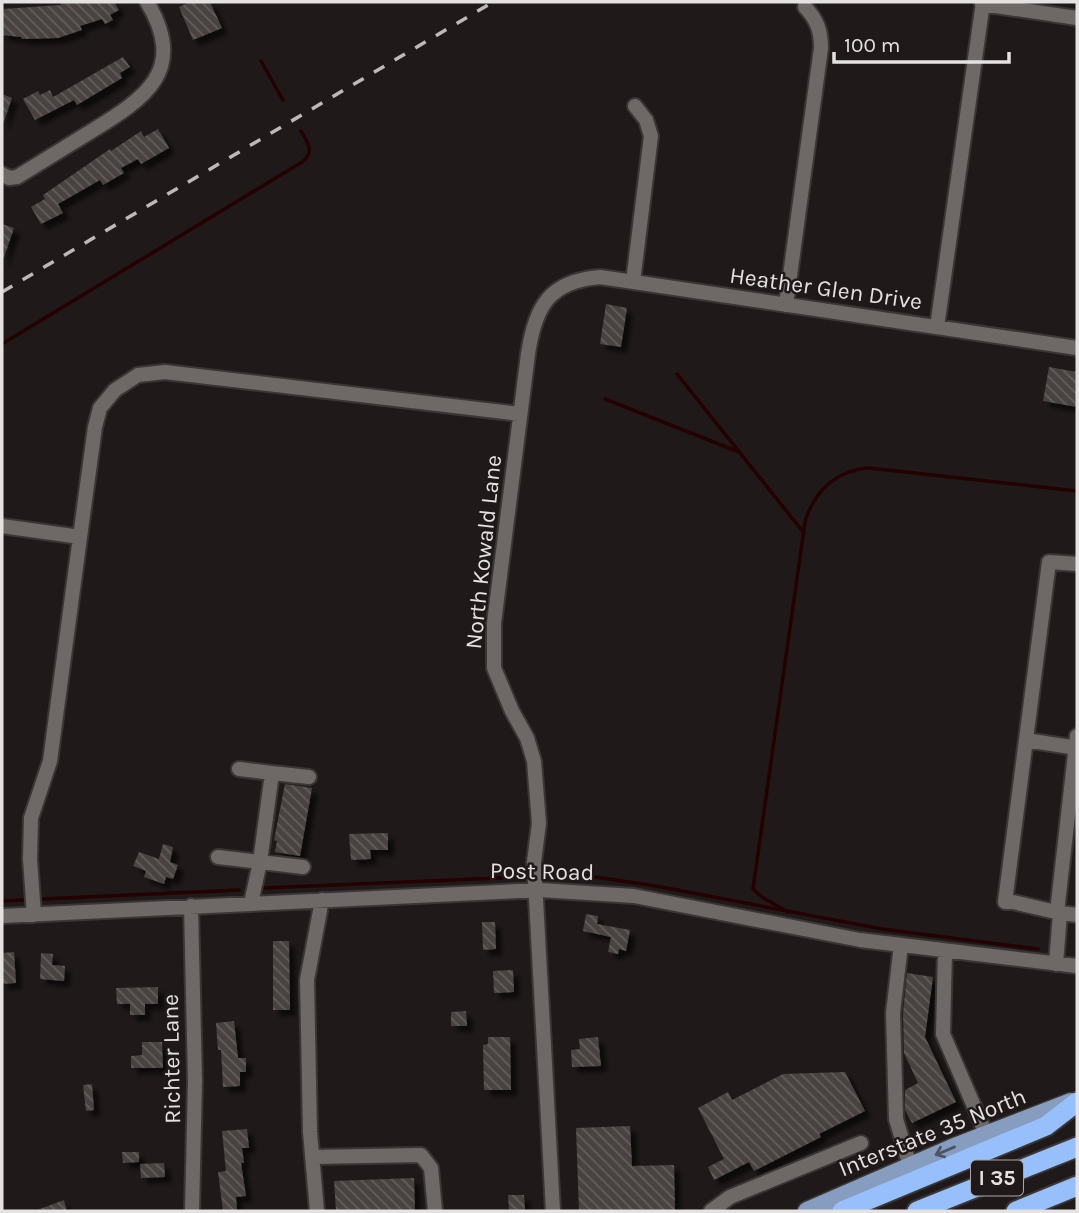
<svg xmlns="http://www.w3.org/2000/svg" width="1079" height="1213" viewBox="0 0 1079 1213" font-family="Karla,sans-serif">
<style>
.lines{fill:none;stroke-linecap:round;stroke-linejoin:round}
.stream{stroke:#240100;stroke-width:3.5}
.building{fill:url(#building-back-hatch);filter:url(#shadow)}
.minor-casing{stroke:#393635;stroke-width:18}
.major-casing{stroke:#393635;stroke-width:21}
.highway-casing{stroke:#393635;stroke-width:23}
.minor{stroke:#6e6967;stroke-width:14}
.major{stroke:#869dc0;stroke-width:18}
.highway{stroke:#96bffc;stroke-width:19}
.rail{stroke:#bcb9b8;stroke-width:3.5;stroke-dasharray:12 12;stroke-linecap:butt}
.oneway{stroke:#4d5564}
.labels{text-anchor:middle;stroke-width:5;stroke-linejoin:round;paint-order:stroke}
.shield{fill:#1f1a19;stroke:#aaa6a5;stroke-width:2}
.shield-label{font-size:21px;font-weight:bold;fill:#e5e2e1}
.street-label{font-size:23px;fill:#e5e2e1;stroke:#1f1a19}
</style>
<defs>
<pattern id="building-back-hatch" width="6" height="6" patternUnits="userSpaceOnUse" patternTransform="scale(1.75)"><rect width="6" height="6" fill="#484341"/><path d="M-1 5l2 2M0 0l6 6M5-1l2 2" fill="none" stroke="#625e5c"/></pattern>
<filter id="shadow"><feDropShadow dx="6" dy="6" stdDeviation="2" flood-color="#0009"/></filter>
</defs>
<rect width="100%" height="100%" fill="#1f1a19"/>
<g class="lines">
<path class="stream" d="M261,61l22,39
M2,344l300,-182c13,-10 6,-19 -1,-31
M677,374l127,159
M605,399l134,53
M545,877l43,-1 68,10 226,43 156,20
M264,888l255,-11
M43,899l196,-9
M2,901l21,-1
M788,912l-26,-15 -9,-8 52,-367c9,-31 32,-52 64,-54l208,23"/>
</g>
<path class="building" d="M60,2h54l5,8 -9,5 3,5 -8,4 -3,-5 -22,7 2,4 -24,8 -36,1 -1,-2 -19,-2v-26l59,-4z
M190,2h20l12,26 -29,12 -14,-33z
M123,57l7,10 -10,6 2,5 -45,27 -3,-5 -39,20 -12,-21 15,-8 2,4 10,-5 3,7z
M2,94l10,4 -9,26 -1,-1z
M158,129l11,19 -28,16 -3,-5 -17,9 3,5 -21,12 -3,-5 -42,24 5,9 -22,11 -10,-17 14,-8 -2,-4 67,-46 1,2 30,-20 3,6z
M2,224l12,4 -11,32h-1z
M606,304l21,4 -6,39 -21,-3z
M1049,367l28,5v35l-34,-6z
M285,784l27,4 -12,68 -25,-4 2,-11 -3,-1z
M388,833v17h-18l1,9 -20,1 -2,-26z
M163,844l10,3 -3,15 8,3 -5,14 -7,-2 -2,7 -20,-7 2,-6 -13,-5 6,-14 20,7z
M586,914l12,2 -1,8 33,6 -4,21 -7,-2 -1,5 -10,-2 3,-15 -28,-6z
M482,922h13l1,27 -13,1z
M273,941h16l1,69h-17z
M14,952l2,31 -14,1v-31z
M41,953l12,1 -1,11 13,1 -1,15 -24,-2z
M513,970l1,22 -20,1 -1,-22z
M907,973l26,4 -8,60 31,65 -44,21 -7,-13v-20l13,-7 -14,-30 -1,-40z
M158,987v17h-13v11h-15v-11h-13l-1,-16z
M466,1011l1,15h-16v-14z
M234,1021l4,37h8v14h-6v14l-17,1 -2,-37h-3l-2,-27z
M488,1037h22l1,53h-27l-1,-45 5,-1z
M598,1037l3,29 -29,1 -1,-17 9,-1 -1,-10z
M142,1042h20l1,26h-32v-12l11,-1z
M845,1072l20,39 -46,23 2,3 -67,34 -5,-9 -35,18 -6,-13 16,-8 -26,-51 30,-16 4,8 51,-26z
M92,1084l2,26 -8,1 -3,-26z
M630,1126l2,40 42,-1 1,46h-96l-3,-83z
M247,1129l2,19h-7l2,15h-3l5,33 -10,1 1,14h-14l-5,-39 8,-1 -4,-40z
M122,1152h17v10l-16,1z
M164,1163l1,14 -24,1 -1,-14z
M414,1178l1,33h-79l-2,-30z
M508,1195h16l1,16h-16z
M64,1200l3,11h-30v-1z"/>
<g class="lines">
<defs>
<path id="minor" d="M982,4l95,14
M2,174l7,4 8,-1c24,-15 49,-30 73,-45 56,-34 98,-62 57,-130
M633,282l18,-146 -5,-16 -11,-14
M786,305l35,-257c0,-18 -4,-28 -16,-41
M937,327l46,-325
M2,526l78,11 -30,224 -19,57 -1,41 4,56
M80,537l15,-110 5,-19 15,-18 23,-15 27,-3 355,42
M1026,740l51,8
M239,769l33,4
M218,857l85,10
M251,903l9,-41 12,-89 37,4
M191,906l4,175 -3,130
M1057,912l20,-176
M1060,913l17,2
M2,916l538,-26 94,6 226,44 217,26
M901,945l-8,68 3,106 14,47
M945,951l-2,83 43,100
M1056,964l4,-51 -47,-11h-8l44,-340 28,2
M312,1157l109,-2 10,13 4,43
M317,1211l-7,-79 -3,-152 15,-80
M553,1211l-19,-349 5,-39 -5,-62 -7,-23 -15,-27 -18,-43v-45l34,-269c7,-47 21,-73 72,-77l477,71
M711,1211l19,-14 131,-54"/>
<path id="major" d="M807,1211l145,-63 119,-46"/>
<path id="highway" d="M842,1211l204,-85 31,-24
M917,1211l160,-64
M1016,1211l61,-25"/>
</defs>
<use href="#minor" class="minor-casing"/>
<use href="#major" class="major-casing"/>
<use href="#highway" class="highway-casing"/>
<use href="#minor" class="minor"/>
<use href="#major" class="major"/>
<use href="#highway" class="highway"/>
<path class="rail" d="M2,292l491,-290"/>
</g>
<defs><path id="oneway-shaft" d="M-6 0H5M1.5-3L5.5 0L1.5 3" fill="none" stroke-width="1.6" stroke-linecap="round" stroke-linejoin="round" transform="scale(1.75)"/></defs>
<use class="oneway" href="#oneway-shaft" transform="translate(945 1151) rotate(157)"/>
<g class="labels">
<rect class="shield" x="971" y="1160.5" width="52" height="35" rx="5"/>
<g class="shield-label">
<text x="997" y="1185">I 35</text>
</g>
<g class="street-label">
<text transform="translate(826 288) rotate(8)" y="8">Heather Glen Drive</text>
<text transform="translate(483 552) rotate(-84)" y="8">North Kowald Lane</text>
<text transform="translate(542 871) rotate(1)" y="8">Post Road</text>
<text transform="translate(171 1059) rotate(-91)" y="8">Richter Lane</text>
<text transform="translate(932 1132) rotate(-22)" y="8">Interstate 35 North</text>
</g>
</g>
<rect width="1079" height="1213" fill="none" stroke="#e5e2e1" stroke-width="7"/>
<path d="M834 52v10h175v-10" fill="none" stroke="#e5e2e1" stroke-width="3.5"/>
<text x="844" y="52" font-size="21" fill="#e5e2e1" stroke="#1f1a19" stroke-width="5" paint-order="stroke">100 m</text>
</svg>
